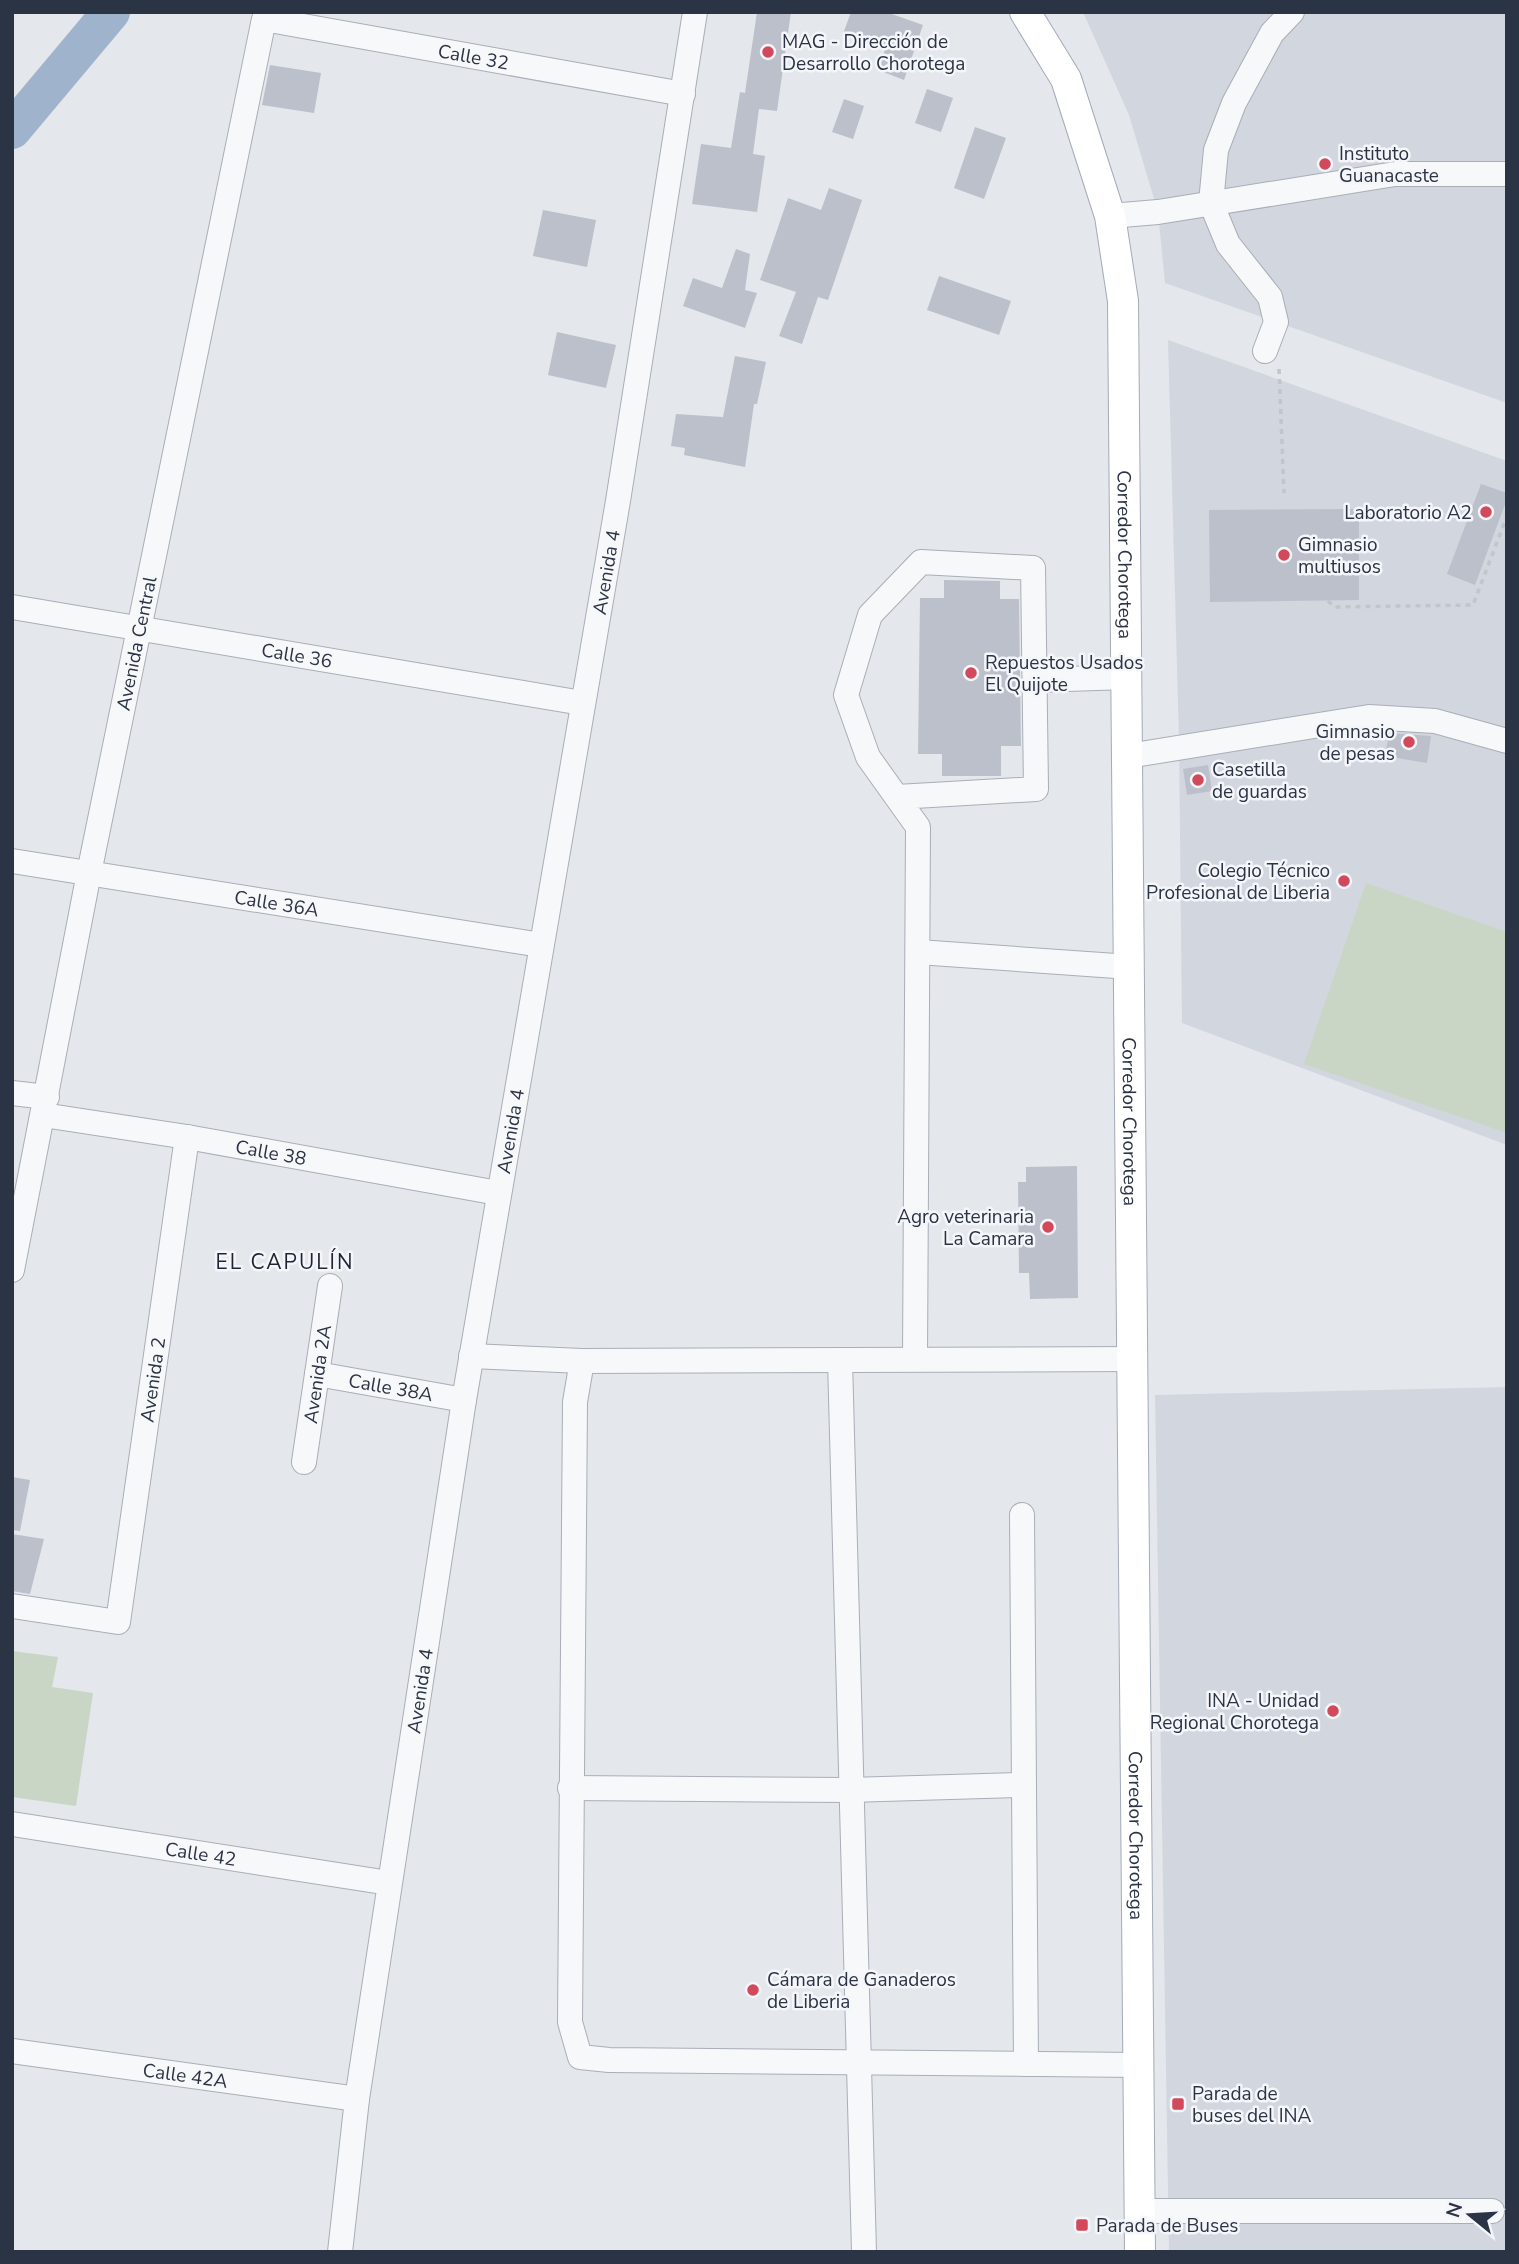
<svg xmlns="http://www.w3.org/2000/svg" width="1519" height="2264" viewBox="0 0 1519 2264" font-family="'Nunito Sans',sans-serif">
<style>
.built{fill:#d2d6de}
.green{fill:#c9d6c5}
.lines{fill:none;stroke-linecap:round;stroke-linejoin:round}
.river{stroke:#9fb4cc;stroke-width:38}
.building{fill:#bbc0ca}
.minor-casing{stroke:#a9aeb7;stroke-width:26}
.major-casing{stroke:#a3abb8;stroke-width:32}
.path{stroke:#c2c5cb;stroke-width:3.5;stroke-dasharray:5 5;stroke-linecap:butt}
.minor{stroke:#f7f8fa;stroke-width:24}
.major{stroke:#fff;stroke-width:30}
.poi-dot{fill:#d1495b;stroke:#f4f6f9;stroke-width:2.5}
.labels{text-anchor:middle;stroke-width:5;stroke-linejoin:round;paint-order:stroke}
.poi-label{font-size:19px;fill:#2b3445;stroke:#f4f6f9;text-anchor:start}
.street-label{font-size:19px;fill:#2b3445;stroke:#f4f6f9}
.neighbourhood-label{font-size:21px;letter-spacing:2px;fill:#1d2536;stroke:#f4f6f9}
</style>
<rect width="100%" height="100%" fill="#e4e7ec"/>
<path class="built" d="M1083,12h424v391l-342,-120 -7,-71 -29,-97z
M1168,340l339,121v684l-325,-122 -3,-284z
M1507,1387v865h-338l-14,-857z"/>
<path class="green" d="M1366,883l141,49v201l-203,-69z
M12,1651l46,6 -6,30 41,6 -17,113 -64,-9z"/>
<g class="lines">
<path class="river" d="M12,130l99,-118"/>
</g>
<path class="building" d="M757,12h34l-14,99 -18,-2 -6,45 12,2 -8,56 -65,-8 9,-60 30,4 9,-56 5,1z
M851,12h35l37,13 -19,55 -26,-10 7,-21 -42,-15z
M270,65l51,8 -7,40 -52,-8z
M927,89l26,9 -12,34 -26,-9z
M844,99l20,7 -11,33 -21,-7z
M975,127l31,11 -22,61 -30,-11z
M829,188l33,12 -34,100 -10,-3 -16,47 -23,-8 17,-44 -36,-12 28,-82 33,12z
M543,210l53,10 -9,47 -54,-11z
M736,249l14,5 -5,36 12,3 -12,35 -62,-22 10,-28 29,10z
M939,276l72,25 -12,34 -72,-25z
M557,332l59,13 -10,43 -58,-13z
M735,356l31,6 -9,42h-3l-9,63 -61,-12 1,-7 -14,-2 5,-32 47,3z
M1481,484l26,9v6l-32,86 -28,-11z
M1359,509v91l-149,2 -1,-92z
M944,580l56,1v18h19l2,147h-20v30h-59v-22h-24l2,-156h24z
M1389,733l42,3 -4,27 -42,-7z
M1208,765l4,26 -25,4 -4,-26z
M1077,1166l1,132 -48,1 -1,-26h-10l-1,-91h8v-15z
M12,1477l18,3 -10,51 -8,-1z
M12,1534l32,5 -14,55 -18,-3z"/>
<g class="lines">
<defs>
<g id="minor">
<path d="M1110,216l48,-4 237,-38h112"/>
<path d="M1265,351l11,-29 -6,-25 -42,-53 -17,-41 5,-53 18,-47 38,-70 20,-21"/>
<path id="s1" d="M12,607l570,96"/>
<path d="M1035,680l93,-3"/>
<path d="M1128,756l241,-39 66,4 72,20"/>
<path d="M897,797l139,-8 -3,-221 -112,-6 -51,53 -24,80 22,62 50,70 -3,532"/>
<path id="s2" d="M12,861l529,84"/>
<path d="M918,952l212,15"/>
<path d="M12,1093l35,4"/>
<path id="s3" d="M43,1115l144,22 311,56"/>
<path id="s4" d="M12,1270l77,-397 175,-854 419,75"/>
<path d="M471,1356l111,5"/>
<path d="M1133,1359l-551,2 -7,41 -5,620 10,35 29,3 529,5"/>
<path d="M840,1360l24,892"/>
<path id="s5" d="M317,1374l147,26"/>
<path id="s6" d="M304,1462l26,-176"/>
<path d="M1022,1515l4,549"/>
<path id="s7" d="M12,1606l106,16 69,-485"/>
<path d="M570,1788l279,2 173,-5"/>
<path id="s8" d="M12,1824l377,59"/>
<path id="s9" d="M12,2051l345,48"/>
<path d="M1140,2211h352"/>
<path id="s10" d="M340,2252l17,-153 107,-699 154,-899 77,-489"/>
</g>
<g id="major">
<path id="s11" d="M1025,12l41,67 44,137 13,85 17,1951"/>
</g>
</defs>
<use href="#minor" class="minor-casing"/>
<use href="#major" class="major-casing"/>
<path class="path" d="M1279,369l5,124
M1328,601l6,6 139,-2 34,-89"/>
<use href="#minor" class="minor"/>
<use href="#major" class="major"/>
</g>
<g class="poi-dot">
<circle cx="768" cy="52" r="7"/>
<circle cx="1325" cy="164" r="7"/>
<circle cx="1486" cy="512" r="7"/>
<circle cx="1284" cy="555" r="7"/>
<circle cx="971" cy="673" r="7"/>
<circle cx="1409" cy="742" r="7"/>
<circle cx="1198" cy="780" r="7"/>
<circle cx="1344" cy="881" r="7"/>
<circle cx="1048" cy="1227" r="7"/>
<circle cx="1333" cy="1711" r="7"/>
<circle cx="753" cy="1990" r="7"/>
<rect x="1171" y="2097" width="14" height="14" rx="3.5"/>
<rect x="1075" y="2218" width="14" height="14" rx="3.5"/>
</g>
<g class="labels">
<g class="poi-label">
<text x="782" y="48">MAG - Dirección de<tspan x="782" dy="22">Desarrollo Chorotega</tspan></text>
<text x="1339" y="160">Instituto<tspan x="1339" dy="22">Guanacaste</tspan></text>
<text x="1472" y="519" text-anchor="end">Laboratorio A2</text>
<text x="1298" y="551">Gimnasio<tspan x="1298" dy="22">multiusos</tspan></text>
<text x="985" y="669">Repuestos Usados<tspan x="985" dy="22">El Quijote</tspan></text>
<text x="1395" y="738" text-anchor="end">Gimnasio<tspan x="1395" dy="22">de pesas</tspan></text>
<text x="1212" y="776">Casetilla<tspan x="1212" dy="22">de guardas</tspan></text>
<text x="1330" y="877" text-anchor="end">Colegio Técnico<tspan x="1330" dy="22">Profesional de Liberia</tspan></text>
<text x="1034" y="1223" text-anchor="end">Agro veterinaria<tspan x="1034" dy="22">La Camara</tspan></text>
<text x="1319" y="1707" text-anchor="end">INA - Unidad<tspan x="1319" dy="22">Regional Chorotega</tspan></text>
<text x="767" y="1986">Cámara de Ganaderos<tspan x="767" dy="22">de Liberia</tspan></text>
<text x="1192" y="2100">Parada de<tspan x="1192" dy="22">buses del INA</tspan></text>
<text x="1096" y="2232">Parada de Buses</text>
</g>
<g class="street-label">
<text dy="7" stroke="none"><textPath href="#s4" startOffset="1489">Calle 32</textPath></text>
<text dy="7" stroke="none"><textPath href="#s11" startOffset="562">Corredor Chorotega</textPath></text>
<text dy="7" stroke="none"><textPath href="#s10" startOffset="1701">Avenida 4</textPath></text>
<text dy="7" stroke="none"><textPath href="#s4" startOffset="639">Avenida Central</textPath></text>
<text dy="7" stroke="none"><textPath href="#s1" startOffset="289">Calle 36</textPath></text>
<text dy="7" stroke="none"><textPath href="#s2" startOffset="268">Calle 36A</textPath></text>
<text dy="7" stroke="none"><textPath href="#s11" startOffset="1129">Corredor Chorotega</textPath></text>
<text dy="7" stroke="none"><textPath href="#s10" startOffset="1134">Avenida 4</textPath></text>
<text dy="7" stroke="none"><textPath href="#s3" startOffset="231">Calle 38</textPath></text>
<text dy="7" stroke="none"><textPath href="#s6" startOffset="89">Avenida 2A</textPath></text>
<text dy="7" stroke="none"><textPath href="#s7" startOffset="352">Avenida 2</textPath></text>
<text dy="7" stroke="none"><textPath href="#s5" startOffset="75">Calle 38A</textPath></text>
<text dy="7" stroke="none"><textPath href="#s10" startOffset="567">Avenida 4</textPath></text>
<text dy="7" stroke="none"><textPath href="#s11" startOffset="1843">Corredor Chorotega</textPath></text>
<text dy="7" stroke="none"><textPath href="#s8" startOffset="191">Calle 42</textPath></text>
<text dy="7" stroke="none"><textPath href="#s9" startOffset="175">Calle 42A</textPath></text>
</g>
<g class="neighbourhood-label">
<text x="285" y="1269">EL CAPULÍN</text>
</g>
</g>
<rect width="1519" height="2264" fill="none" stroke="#2b3445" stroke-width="28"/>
<g transform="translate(1470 2215) rotate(288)" stroke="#f4f6f9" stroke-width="5" paint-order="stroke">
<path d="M0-5L12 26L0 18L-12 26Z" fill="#2b3445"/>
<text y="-10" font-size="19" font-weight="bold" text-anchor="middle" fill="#2b3445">N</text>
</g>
</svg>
